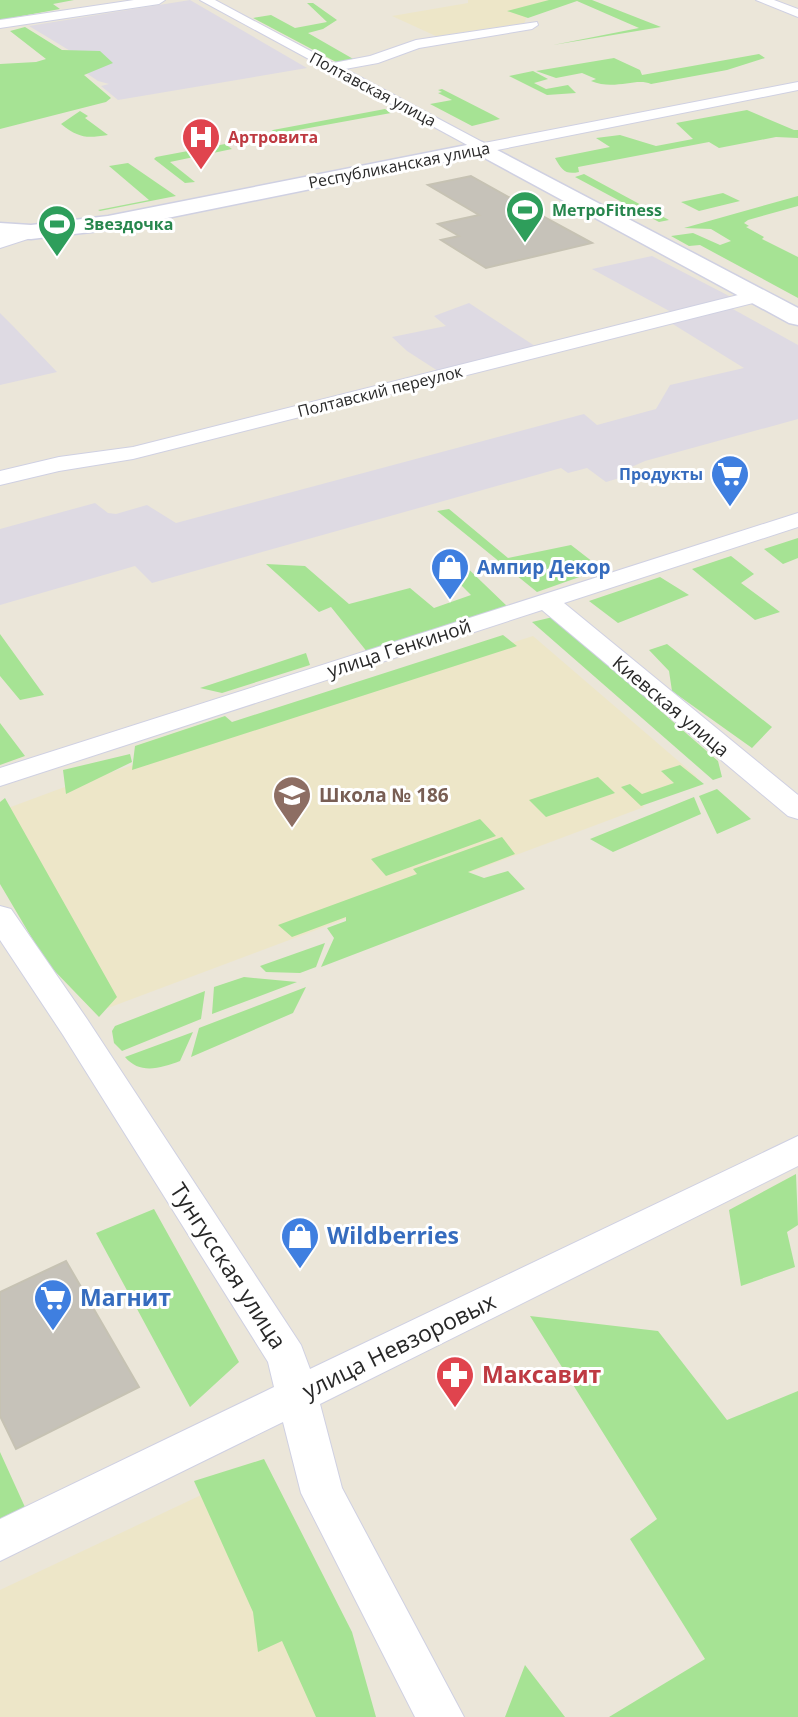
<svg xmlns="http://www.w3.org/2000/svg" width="798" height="1717" viewBox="0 0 798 1717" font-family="'Open Sans',sans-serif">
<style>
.industrial{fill:#dedae3}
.education{fill:#ede6c8}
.green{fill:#a6e394}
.building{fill:#c6c2b9;stroke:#c6c2b3;stroke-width:2}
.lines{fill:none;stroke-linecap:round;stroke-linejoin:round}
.minor-casing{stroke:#cfd0e2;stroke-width:2}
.tertiary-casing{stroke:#cfd0e2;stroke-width:3}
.minor{fill:#fff;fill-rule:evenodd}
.tertiary{fill:#fff;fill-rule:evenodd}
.labels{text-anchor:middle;stroke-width:6;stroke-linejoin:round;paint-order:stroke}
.far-street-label{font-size:16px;fill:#282828;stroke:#fff}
.far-health-label{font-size:16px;font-weight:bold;fill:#be3a42;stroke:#fff;text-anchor:start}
.far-leisure-label{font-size:16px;font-weight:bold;fill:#27864d;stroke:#fff;text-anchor:start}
.far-shop-label{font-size:16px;font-weight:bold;fill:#366cbe;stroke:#fff;text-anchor:end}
.shop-label{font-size:19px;font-weight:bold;fill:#366cbe;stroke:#fff;text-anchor:start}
.street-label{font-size:19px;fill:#282828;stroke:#fff}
.education-label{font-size:19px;font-weight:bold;fill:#785e54;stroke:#fff;text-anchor:start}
.near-shop-label{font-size:23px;font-weight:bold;fill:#366cbe;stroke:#fff;text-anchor:start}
.near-street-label{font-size:23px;fill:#282828;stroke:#fff}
.near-health-label{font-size:23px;font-weight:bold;fill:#be3a42;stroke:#fff;text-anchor:start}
</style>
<rect width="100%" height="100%" fill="#ebe6d9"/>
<path class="industrial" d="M190,0l117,68 -189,32 -17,-14 8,-2 -11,-3 -34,-23 13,-3 -48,-29z
M652,256l79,41 -58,16 -81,-44z
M469,303l69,45 -100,23 -31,-20 -15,-14 54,-11 -12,-10z
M731,308l67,37v74l-153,42 -27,12 5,4 -17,5 -19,-14 -19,5 -7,-5 -409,115 -17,-17 -135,39v-76l95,-26 13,10 8,1 31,-9 29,18 408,-109 13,11 59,-16 14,-24 74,-17 -73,-45z
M0,313l13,13 44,46 -57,13z"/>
<path class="education" d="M468,0h99l-39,13 -4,11 -86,13 -46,-21 76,-13z
M533,636l164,141 -59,21 6,9 -536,201 -108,-148v-49l62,-23z
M250,1472l123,245h-373v-127z"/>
<path class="green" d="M0,0h74l-21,4 7,5 -60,11z
M549,0h43l69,27 -108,18 86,-17 -62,-27 -49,17 -21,-7z
M307,3h6l24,17 -14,9 -15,4 47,27 -17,3 -85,-45 18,-3 24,13 32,-6z
M25,27l37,23 38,1 13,12 -29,12 27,23 -5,4 -106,27v-65l36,-2 10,-3 -36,-28z
M759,54l6,4 -38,12 -76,14c-15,-7 -36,7 -60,-3l5,-2 -14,-6 -26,5 -20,-7 78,-13 26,12 2,5z
M533,71l15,8 -14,4 12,6 22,-4 8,8 -29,2 -38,-19z
M442,89l51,26 7,4 -28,7 -42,-22 22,-4 -14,-7 4,-1 -4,-2z
M385,109l6,4 -126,23 8,-6z
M747,110l47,20h4v8l-22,-1 -57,11 -10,-6 -131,25 1,5c-14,3 -17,-2 -24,-14l55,-11 -14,-9 24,-3 36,11 37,-7 -17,-16z
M80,111l8,5 -3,2 23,17c-21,3 -28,4 -47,-11z
M225,144l7,5 -62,13 25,20 -10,1 -31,-24 2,-2z
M128,163l48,33 -76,15 -2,-1 51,-10 -40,-34z
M584,174l85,46 -10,2 -84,-45z
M723,193l17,8 -41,10 -18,-9z
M798,196v10l-50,14 -4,3 5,3 -3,1 18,10 -2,2 36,18v41l-98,-53 -11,1 -18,-10 22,-3 27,12 11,-4 -20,-12 -27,-1z
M449,509l59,49 63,-13 31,24 -65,23 -100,-81z
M798,538v20l-15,6 -19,-15z
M731,556l23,18 -13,9 39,29 -25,8 -63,-51z
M458,559l51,49 -141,45 -37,-46 -12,5 -53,-48 39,2 44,38 61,-16 24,20 37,-13 -29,-29z
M660,577l29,18 -71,28 -29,-22z
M553,617l165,144 4,16 -9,3 -181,-158z
M0,634l44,61 -24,5 -20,-24z
M503,635l14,11 -385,124 3,-24 90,-30 7,6z
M667,644l105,83 -20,21 -80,-57 -3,-20 -20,-21z
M306,653l4,12 -88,28 -22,-5z
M0,723l25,33 -25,9z
M130,754l2,8 -66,32 -3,-24z
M680,765l24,19 -63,22 -20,-19 9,-3 12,10 32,-11 -13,-12z
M598,777l17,16 -69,24 -17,-17z
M717,789l34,30 -34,15 -18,-38z
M694,797l7,17 -88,38 -23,-13z
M5,798l112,199 -18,20 -53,-55 -46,-78v-82z
M480,819l16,17 -110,40 -15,-17z
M502,837l13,17 -47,18 16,6 24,-7 17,18 -204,78 13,-29 -7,-10 19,-7v-4l-54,20 -14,-12 139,-51 -4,-5z
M325,943l-9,24 -16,6 -34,-1 -6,-6z
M244,977l53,5 -85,32 2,-27z
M306,987l-13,26 -102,44 8,-29z
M205,991l-4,28 -79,32 -8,-8 -2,-12 3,-5z
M193,1032l-13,29c-19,7 -40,14 -55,-4z
M796,1174l2,51 -11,7 8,35 -54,19 -12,-76z
M154,1209l85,153 -49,45 -94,-174z
M530,1316l128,15 69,89 71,-29v326h-189l96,-58 -75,-120 27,-20z
M0,1452l29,64 -29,14z
M264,1459l88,173 24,85h-60l-34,-76 -24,11 -5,-40 -59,-131z
M525,1665l40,52h-60z"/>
<path class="building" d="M471,176l68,38 53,29 -106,25 -45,-28 18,-4 -21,-12 41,-9 -51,-30z
M66,1261l73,126 -123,62 -16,-33v-124z"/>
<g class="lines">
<defs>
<path id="minor" d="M134,0h31l-6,4 -159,24v-8z
M200,0h15l118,63 37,-7 46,-16 121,-18 1,3 -6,4 -113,19 -41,15 -33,6 139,74 314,-61v8l-316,63z
M756,0h18l24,9v8z
M31,227l9,5 -3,4 -37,12v-11z
M758,290l7,2 2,4 -2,4 -632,159 -74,12 -59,14v-14l59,-14 74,-10z
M798,513v14l-234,76 234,192v24l-10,-3 -246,-206 -542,176v-18z
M0,906l11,3 76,110 214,326 9,24 488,-233v30l-478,238 22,84 122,229h-49l-114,-224 -18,-71 -283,139v-42l274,-132 -6,-25 -205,-327 -63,-95z"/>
<path id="tertiary" d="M482,142l316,166v17l-9,-2 -310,-168 -371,75 -77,9 -31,-2v-14l31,2 77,-9z"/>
</defs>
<use href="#minor" class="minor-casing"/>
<use href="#tertiary" class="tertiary-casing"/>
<use href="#minor" class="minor"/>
<use href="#tertiary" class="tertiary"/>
</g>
<defs>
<symbol id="hospital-pin" viewBox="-11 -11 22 30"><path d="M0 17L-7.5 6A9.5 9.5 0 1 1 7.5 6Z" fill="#e0444e" stroke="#fff"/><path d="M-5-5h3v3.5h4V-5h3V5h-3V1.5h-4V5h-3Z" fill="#fff"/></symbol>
<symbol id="stadium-pin" viewBox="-11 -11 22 30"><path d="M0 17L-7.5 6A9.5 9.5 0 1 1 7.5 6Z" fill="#2e9e5b" stroke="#fff"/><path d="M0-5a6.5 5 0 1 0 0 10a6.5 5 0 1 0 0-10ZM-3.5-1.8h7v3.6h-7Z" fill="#fff"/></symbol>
<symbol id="supermarket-pin" viewBox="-11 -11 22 30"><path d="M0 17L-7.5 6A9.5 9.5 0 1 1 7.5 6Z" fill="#3f7fe0" stroke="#fff"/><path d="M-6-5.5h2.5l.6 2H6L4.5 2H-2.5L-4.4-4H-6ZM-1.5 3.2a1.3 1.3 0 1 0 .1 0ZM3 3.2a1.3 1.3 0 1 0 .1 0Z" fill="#fff"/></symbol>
<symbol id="shop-pin" viewBox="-11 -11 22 30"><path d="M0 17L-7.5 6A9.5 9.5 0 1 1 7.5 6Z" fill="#3f7fe0" stroke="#fff"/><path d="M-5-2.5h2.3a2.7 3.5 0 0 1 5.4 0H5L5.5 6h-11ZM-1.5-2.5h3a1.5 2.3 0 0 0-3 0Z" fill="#fff"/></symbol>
<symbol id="school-pin" viewBox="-11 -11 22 30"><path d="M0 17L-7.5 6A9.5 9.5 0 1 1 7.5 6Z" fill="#8d6e63" stroke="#fff"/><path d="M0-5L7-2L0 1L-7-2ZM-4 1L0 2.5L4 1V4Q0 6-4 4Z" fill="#fff"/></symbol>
<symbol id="pharmacy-pin" viewBox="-11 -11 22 30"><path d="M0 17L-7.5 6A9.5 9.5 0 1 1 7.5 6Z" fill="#e0444e" stroke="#fff"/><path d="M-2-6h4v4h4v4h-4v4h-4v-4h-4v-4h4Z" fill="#fff"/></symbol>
</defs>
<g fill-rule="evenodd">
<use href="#hospital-pin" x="179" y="115" width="44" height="60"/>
<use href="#stadium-pin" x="503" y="188" width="44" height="60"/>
<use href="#stadium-pin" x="35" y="202" width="44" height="60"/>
<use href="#supermarket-pin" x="708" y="452" width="44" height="60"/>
<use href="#shop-pin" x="428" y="545" width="44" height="60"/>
<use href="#school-pin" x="270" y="773" width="44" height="60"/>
<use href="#shop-pin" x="278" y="1214" width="44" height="60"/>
<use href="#supermarket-pin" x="31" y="1276" width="44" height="60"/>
<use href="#pharmacy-pin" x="433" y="1353" width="44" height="60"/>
</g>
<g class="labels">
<g class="far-street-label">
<text transform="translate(373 89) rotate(28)" y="6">Полтавская улица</text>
<text transform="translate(399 165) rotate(-11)" y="6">Республиканская улица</text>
<text transform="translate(380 391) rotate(-14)" y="6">Полтавский переулок</text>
</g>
<g class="far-health-label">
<text x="228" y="143">Артровита</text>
</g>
<g class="far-leisure-label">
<text x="552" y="216">МетроFitness</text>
<text x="84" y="230">Звездочка</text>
</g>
<g class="far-shop-label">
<text x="703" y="480">Продукты</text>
</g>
<g class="shop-label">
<text x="477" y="574">Ампир Декор</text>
</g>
<g class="street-label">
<text transform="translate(399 648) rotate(-18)" y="7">улица Генкиной</text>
<text transform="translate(671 706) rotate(40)" y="7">Киевская улица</text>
</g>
<g class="education-label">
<text x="319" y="802">Школа № 186</text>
</g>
<g class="near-shop-label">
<text x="327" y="1244">Wildberries</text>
<text x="80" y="1306">Магнит</text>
</g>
<g class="near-street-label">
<text transform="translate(228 1266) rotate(57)" y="8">Тунгусская улица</text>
<text transform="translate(399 1346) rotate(-26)" y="8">улица Невзоровых</text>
</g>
<g class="near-health-label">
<text x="482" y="1383">Максавит</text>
</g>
</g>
</svg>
